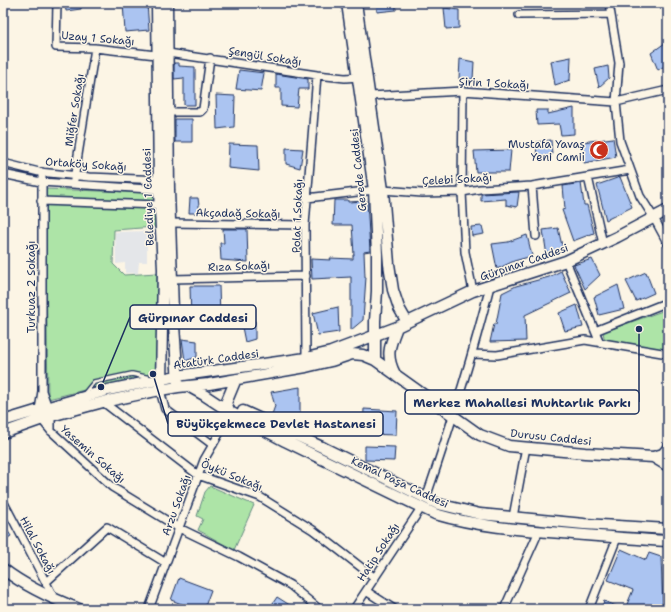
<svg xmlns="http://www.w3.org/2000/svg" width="671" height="612" viewBox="0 0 671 612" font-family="'Shantell Sans',sans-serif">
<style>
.built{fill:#e4e6e9}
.green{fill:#ade4a7;stroke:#648a82}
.building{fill:#abc4f1;stroke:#1b2f5e}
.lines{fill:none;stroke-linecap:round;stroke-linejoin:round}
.lane-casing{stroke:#1b2f5e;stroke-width:6}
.street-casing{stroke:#1b2f5e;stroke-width:10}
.secondary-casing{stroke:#1b2f5e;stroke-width:13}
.lane{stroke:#fcf5e5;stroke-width:3.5}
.street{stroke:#fcf5e5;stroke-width:7}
.secondary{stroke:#fcf5e5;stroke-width:10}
.labels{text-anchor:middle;stroke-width:3;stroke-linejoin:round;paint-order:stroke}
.street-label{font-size:11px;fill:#1b2f5e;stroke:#fcf5e5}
.poi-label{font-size:11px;fill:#1b2f5e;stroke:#fcf5e5;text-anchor:end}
.leader{fill:none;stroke:#1b2f5e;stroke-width:1.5}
.callout-dot{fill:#1b2f5e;stroke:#fcf5e5;stroke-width:1.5}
.callout{fill:#fcf5e5;stroke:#1b2f5e;stroke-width:1.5}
.callout-label{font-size:12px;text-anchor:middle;font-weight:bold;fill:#1b2f5e}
</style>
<rect width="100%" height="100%" fill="#fcf5e5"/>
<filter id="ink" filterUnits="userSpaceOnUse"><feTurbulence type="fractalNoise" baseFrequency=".025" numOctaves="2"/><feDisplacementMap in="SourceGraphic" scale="8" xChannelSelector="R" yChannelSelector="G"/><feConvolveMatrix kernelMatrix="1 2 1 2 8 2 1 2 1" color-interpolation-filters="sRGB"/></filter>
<g filter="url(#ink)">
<path class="built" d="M147,231v31h-8l-1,11h-13v-10l-9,1 -1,-32z"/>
<path class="green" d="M45,189l111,4 -1,34 -41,3 -1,34 11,11 33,-2v99l-109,27z
M668,309v42l-63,-9 -2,-10z
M210,486l44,19 -20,45 -36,-20 5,-11 -6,-3 8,-24z"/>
<path class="building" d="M65,3h16v6l-15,2z
M123,3h24l2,27 -24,2z
M376,3h20v7l-19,2z
M444,8l15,2v18l-13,1z
M665,43l3,7v14l-10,6 -7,-17z
M571,57l-1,23 -15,5 -4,-24z
M460,59l14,3 -1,17h-14z
M174,63h5v3l16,1v38h-11v-27l-10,1z
M608,66l1,12 -10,9 -4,-18z
M239,70l25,3 -3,18 -25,-2z
M276,74l32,5v10h-9l-2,18 -16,-1v-18h-5z
M216,95l19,1 -1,31 -17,2z
M574,108v26l-13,1 -2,-11 -22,1 -1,-15h12v4z
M175,119h17v23h-17z
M613,138l3,19 -32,6 -2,-21z
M551,140l1,15 -15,3 -1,-16z
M229,144l29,1 1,26 -31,-3z
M286,148l17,1 -3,19 -14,-4z
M511,150l-2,22h-33l-2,-21z
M620,177l12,30 -26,13 -9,-35z
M581,183l3,22h3l7,28 -21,8 -11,-31 3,-1 -2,-23z
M519,192l-2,15 -11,-2v-6l-25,2v-7z
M190,198h8l2,15h-11z
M334,200h14v2l19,-1 3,50 -6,1 1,25h1l-3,43 -12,10v-53l-39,2 -1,-20 20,1 -1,-2 23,1v-4h1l-2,-30h-19z
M482,226l2,8 -12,2 -1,-9z
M558,228l5,22 -16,6 -4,-26z
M223,229h24l1,33 -27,-2 -1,-17h4z
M527,235l5,21 -18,5 -17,8 -5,-25 16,-2z
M592,259l8,16 -15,14 -11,-24z
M561,271l10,22 -46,22 1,26 -36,1 4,-18h2l6,-31 14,-7 33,-9z
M646,272l8,21 -18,8 -10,-20z
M618,285l6,24 -25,6 -5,-18z
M190,286h29l1,32 -29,1z
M577,305l6,22 -18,4 -6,-18z
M338,307l1,25 -21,3 -5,-22z
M255,321v18l-10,3 -4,-20z
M182,339l15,2v16l-12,4z
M300,387v43l-29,-13 4,-11 -4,-14z
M364,409l33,2 -1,24 -33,-1z
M365,446l30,1 -1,14 -29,-1z
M3,524l8,12 -8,5z
M621,549l25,11 3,-7 12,4 2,52h-38l8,-19 -25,-10z
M179,578l32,12 -7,19h-9l-24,-9z
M277,597l19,12h-27z
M604,601l19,8h-22z"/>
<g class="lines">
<defs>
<path id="lane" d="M85,393l9,-11 38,-8 18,4"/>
<path id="street" d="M57,3l-1,44 39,1 61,7
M609,3l10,60 -3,39 4,39 20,55 14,22 14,26
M519,15l91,-1
M168,53l149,22 28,3 14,-1
M463,91l-1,101 3,60 8,39
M370,96l93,-5 153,11 52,-12
M169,112h31l3,-3 7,-51
M3,163l36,9 50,5 73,3
M42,172v219l-3,19 3,10 9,11 61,56 67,41 60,29 51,28 29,24
M3,174l38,8 123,8
M588,177l15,67
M74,180l21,-132
M532,186l4,50
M383,190l39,3 40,-1 18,-3 52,-3 98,-16
M307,198l67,-8
M41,201l118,4
M170,223l135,2
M566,261l34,82
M172,279l134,-3
M595,331l73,-29
M473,354l24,1 88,-15 83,14
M306,358l-1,-133 12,-150
M160,390l5,19 48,36
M42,391l9,25v15
M103,402l95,73 62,22 53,33 62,48
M426,498c24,-70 46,-140 64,-212
M3,501l51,97
M513,517l13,-70
M46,582l61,-55 59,36
M366,591l28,18
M149,609l55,-149 22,-38 4,-10
M354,609l67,-101
M504,609l35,-78
M589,609l28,-71"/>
<path id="secondary" d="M157,3l2,188 4,78 -2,116
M167,3l2,187 4,121 5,72
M347,3l27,187 3,64v37l-2,30v39
M356,3l27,187 6,74 4,26 6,18 8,14
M395,374c-10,-19 -5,-29 2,-47
M188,386l16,9 26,17 55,29 150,73c41,12 84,16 127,19 35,3 71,6 106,8
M243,411l81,37 114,56 42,10 104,10 84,5
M230,412l-4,-9 10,-24
M3,421l46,-14 59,-17 69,-14 129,-18 25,-6 66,-25 76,-36 93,-30 51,-24 51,-27
M3,433l48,-17 52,-14 57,-12 18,-3 31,-3 97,-17 25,-6 21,-7 11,1 12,5 105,75 29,11 76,7 68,4 10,-3 5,-6
M653,457l15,9
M3,569c22,17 50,30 76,40"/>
</defs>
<use href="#lane" class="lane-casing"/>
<use href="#street" class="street-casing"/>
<use href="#secondary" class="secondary-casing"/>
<use href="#lane" class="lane"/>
<use href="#street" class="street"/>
<use href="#secondary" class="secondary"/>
</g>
</g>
<defs>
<symbol id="mosque-disc" viewBox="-11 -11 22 22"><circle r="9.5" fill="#c8321e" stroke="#fcf5e5"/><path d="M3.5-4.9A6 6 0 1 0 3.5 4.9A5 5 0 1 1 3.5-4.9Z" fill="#fff"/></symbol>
</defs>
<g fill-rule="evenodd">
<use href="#mosque-disc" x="588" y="139" width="22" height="22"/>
</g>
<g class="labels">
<g class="street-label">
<text transform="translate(98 38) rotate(5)" y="4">Uzay 1 Sokağı</text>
<text transform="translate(265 56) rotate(9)" y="4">Şengül Sokağı</text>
<text transform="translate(494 83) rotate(3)" y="4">Şirin 1 Sokağı</text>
<text transform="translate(74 110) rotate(-81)" y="4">Miğfer Sokağı</text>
<text transform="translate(86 164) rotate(4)" y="4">Ortaköy Sokağı</text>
<text transform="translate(358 170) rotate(-96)" y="4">Gerede Caddesi</text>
<text transform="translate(457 179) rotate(-3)" y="4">Çelebi Sokağı</text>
<text transform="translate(148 197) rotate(-92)" y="4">Belediye 1 Caddesi</text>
<text transform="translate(238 213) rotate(1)" y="4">Akçadağ Sokağı</text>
<text transform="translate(297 216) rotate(-88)" y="4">Polat 1 Sokağı</text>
<text transform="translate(524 262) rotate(-19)" y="4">Gürpınar Caddesi</text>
<text transform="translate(239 266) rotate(-2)" y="4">Rıza Sokağı</text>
<text transform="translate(31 287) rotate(-90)" y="4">Turkuaz 2 Sokağı</text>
<text transform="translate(216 359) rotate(-8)" y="4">Atatürk Caddesi</text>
<text transform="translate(551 437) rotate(6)" y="4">Durusu Caddesi</text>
<text transform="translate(93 454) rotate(41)" y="4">Yasemin Sokağı</text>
<text transform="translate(232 475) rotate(22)" y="4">Öykü Sokağı</text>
<text transform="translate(400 482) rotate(25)" y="4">Kemal Paşa Caddesi</text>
<text transform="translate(176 505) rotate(-70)" y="4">Arzu Sokağı</text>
<text transform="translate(38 545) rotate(62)" y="4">Hilal Sokağı</text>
<text transform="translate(378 552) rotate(-57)" y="4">Hatip Sokağı</text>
</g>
<g class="poi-label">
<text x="585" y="148">Mustafa Yavaş<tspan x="585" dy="13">Yeni Camii</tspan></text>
</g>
</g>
<path class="leader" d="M101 387L130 317M639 329L639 402M153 374L168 424"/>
<g class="callout-dot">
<circle cx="101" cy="387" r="4"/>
<circle cx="639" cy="329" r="4"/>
<circle cx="153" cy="374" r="4"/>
</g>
<g class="callout">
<rect x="130" y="305" width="126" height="24" rx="4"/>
<rect x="405" y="390" width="234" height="24" rx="4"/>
<rect x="168" y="412" width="215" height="24" rx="4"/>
</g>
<g class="callout-label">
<text x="193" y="322">Gürpınar Caddesi</text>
<text x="522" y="407">Merkez Mahallesi Muhtarlık Parkı</text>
<text x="276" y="428">Büyükçekmece Devlet Hastanesi</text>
</g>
<rect width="671" height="612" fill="none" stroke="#fcf5e5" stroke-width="16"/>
<rect x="8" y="8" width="655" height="596" fill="none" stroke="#1b2f5e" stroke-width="1.5" filter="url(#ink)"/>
</svg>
